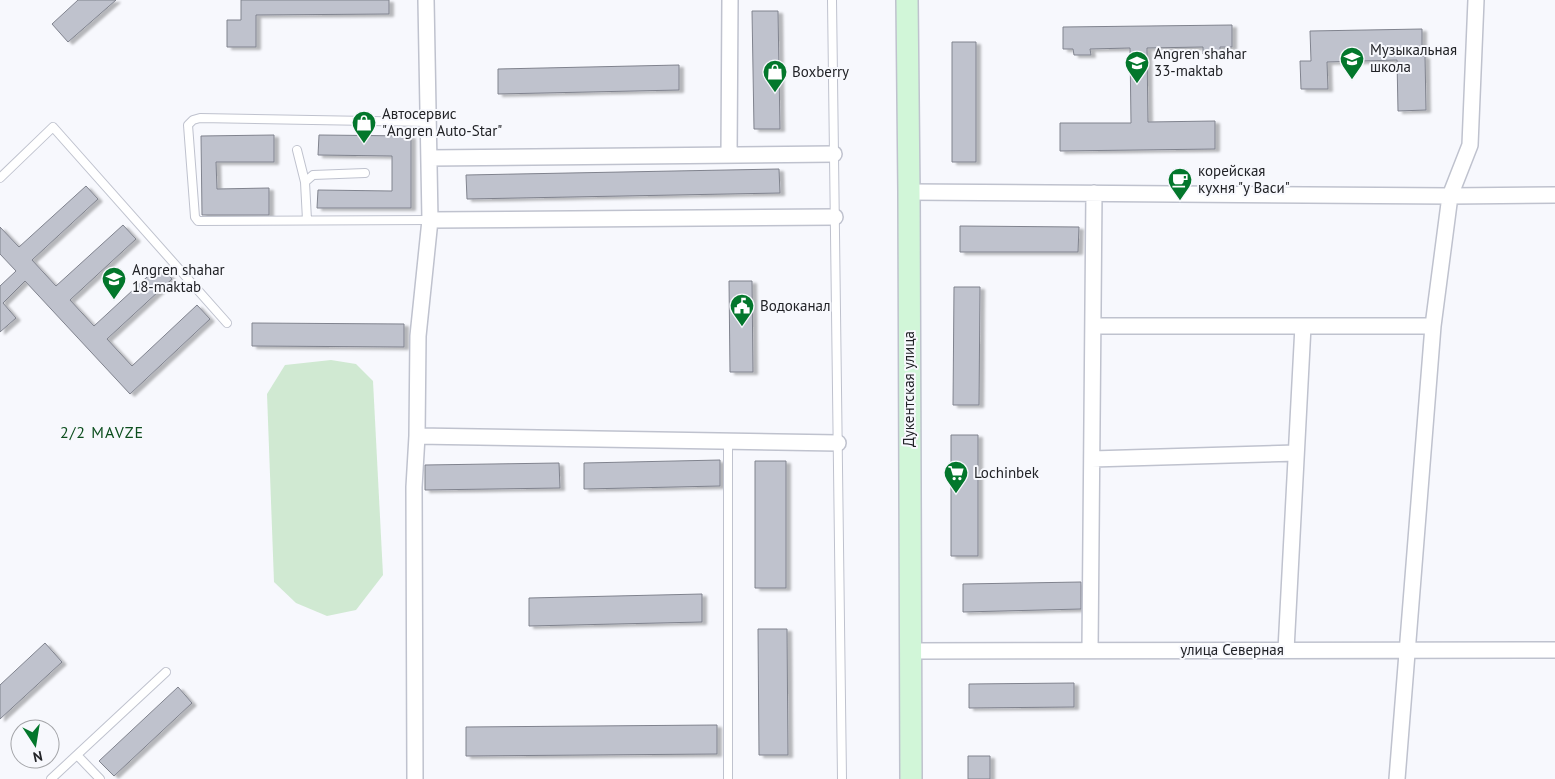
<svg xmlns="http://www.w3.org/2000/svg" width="1555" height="779" viewBox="0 0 1555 779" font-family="'PT Sans',sans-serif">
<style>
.green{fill:#d0e9d2}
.building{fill:#bfc2cd;stroke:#80838e;filter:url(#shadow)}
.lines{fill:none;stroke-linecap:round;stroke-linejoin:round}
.service-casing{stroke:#bfc2ce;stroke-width:10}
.minor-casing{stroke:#bfc2ce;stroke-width:18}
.secondary-casing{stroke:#bfc2ce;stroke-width:24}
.service{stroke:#fff;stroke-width:8}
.minor{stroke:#fff;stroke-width:15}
.secondary{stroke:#d1f6d8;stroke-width:21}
.labels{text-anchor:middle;stroke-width:4;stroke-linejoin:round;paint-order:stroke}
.poi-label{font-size:15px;fill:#222327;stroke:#f7f8fd;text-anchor:start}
.street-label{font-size:15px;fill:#222327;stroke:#f7f8fd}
.neighbourhood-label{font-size:16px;letter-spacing:1px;fill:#0c4e1e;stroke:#f7f8fd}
</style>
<defs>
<filter id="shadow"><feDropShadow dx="4.5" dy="2.5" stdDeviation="1" flood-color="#0004"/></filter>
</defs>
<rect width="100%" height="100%" fill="#f7f8fd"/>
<path class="green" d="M331,360l25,4 17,17 10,194 -27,35 -29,6 -31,-13 -22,-21 -7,-188 18,-29z"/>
<path class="building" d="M78,0h38l-48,42 -16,-18z
M241,0h148v14l-133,1v32h-29v-27h14z
M752,11h26l2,118h-26z
M1232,25v22h-12v7h-17v-7l-56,1 1,74 67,-1v28l-155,2v-28h71l-1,-75 -40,1 1,6h-17l-1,-6h-10v-22z
M1422,29v27h3l1,54 -28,1 -1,-51 -70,2 1,27h-27l-1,-28h11l-1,-30z
M952,42h24v120h-24z
M679,65v25l-181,4v-25z
M274,135v27h-58l1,27 52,-1v27h-67l-1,-79z
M319,135l92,1v72h-94l1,-18 74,1v-35l-74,-1z
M779,169l1,24 -313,6 -1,-24z
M86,186l12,13 -66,61 24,26 67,-61 13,14 -66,61 24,26 66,-61 12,14 -65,60 25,27 65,-61 13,14 -80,75 -105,-113 -22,22 13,15 -16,14v-46l16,-15 -16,-17v-27l19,20z
M960,226l119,1 -1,25h-118z
M729,281h23l1,91h-23z
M954,287h26l-1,118h-26z
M252,323l152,1v23l-152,-1z
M951,435h27v121h-27z
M720,460v26l-136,3v-26z
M755,461h31v127h-31z
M559,463l1,25 -135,2v-25z
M1081,582v27l-118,3v-28z
M702,594v28l-173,4v-28z
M758,629h29l1,126h-29z
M45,643l17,19 -62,57v-34z
M1074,683v24l-105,1v-24z
M178,687l14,16 -78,73 -15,-15z
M717,725v29l-251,2v-29z
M968,756h22v23h-22z"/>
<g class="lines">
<defs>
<path id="service" d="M832,0l10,779
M428,122l-228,-4 -7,2 -5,5 7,92 3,4 232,-1
M297,150l8,32
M0,178l53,-51 174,196
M307,220l-2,-38 8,-7 52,-2
M728,441v338
M77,755l23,24
M51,779l115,-107"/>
<path id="minor" d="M729,155l1,-155
M429,158l405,-4
M909,192l541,4 105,-1
M430,220l405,-3
M1093,326h340
M417,436l421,7
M1092,459l204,-6
M1090,650l4,-457
M1286,650l17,-324
M910,651l645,-1
M415,779l-1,-292 3,-51 1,-100 12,-116 -4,-220
M1397,779l36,-453 17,-130 20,-51 6,-145"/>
<path id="secondary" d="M907,0l2,192 2,587"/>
</defs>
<use href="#service" class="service-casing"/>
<use href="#minor" class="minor-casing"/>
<use href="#secondary" class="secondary-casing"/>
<use href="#service" class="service"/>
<use href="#minor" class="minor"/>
<use href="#secondary" class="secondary"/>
</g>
<defs>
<symbol id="school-pin" viewBox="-11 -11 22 30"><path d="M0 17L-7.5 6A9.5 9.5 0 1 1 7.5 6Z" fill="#03772c" stroke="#f7f8fd"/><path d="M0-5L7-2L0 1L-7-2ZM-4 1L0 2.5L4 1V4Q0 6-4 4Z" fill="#fff"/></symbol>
<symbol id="shop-pin" viewBox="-11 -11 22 30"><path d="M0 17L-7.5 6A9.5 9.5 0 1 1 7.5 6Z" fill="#03772c" stroke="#f7f8fd"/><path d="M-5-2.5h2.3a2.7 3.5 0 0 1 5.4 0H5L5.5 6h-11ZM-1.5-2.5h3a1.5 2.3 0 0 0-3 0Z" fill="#fff"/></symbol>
<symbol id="cafe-pin" viewBox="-11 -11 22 30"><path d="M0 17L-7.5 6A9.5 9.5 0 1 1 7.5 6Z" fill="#03772c" stroke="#f7f8fd"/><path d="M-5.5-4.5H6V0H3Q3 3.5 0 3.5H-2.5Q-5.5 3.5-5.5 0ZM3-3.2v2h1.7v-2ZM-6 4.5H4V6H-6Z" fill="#fff"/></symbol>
<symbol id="civic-pin" viewBox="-11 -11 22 30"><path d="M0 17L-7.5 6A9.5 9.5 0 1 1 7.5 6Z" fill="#03772c" stroke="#f7f8fd"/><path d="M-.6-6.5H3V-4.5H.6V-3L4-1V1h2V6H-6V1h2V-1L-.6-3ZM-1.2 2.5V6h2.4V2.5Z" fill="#fff"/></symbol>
<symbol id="supermarket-pin" viewBox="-11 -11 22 30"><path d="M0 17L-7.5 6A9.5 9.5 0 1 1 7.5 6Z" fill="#03772c" stroke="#f7f8fd"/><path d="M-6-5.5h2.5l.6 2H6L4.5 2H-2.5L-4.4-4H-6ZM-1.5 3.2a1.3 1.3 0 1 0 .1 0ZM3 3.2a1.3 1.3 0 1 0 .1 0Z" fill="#fff"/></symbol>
</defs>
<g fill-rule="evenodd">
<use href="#school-pin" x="1338" y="45" width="28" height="38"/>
<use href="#school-pin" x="1123" y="49" width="28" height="38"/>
<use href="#shop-pin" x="761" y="58" width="28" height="38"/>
<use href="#shop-pin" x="350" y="109" width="28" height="38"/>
<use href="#cafe-pin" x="1166" y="166" width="28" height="38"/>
<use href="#school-pin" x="100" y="265" width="28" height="38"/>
<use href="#civic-pin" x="728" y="292" width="28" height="38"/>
<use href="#supermarket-pin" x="942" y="459" width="28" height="38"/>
</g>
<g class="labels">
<g class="poi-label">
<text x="1370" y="55">Музыкальная<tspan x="1370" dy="17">школа</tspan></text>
<text x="1154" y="59">Angren shahar<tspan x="1154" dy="17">33-maktab</tspan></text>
<text x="792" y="77">Boxberry</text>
<text x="382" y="119">Автосервис<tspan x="382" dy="17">"Angren Auto-Star"</tspan></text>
<text x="1198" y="176">корейская<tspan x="1198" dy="17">кухня "у Васи"</tspan></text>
<text x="132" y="275">Angren shahar<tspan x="132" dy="17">18-maktab</tspan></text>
<text x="760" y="311">Водоканал</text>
<text x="974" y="478">Lochinbek</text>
</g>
<g class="street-label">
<text transform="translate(909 389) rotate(-90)" y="5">Дукентская улица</text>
<text x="1232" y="655">улица Северная</text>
</g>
<g class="neighbourhood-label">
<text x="102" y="438">2/2 MAVZE</text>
</g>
</g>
<g transform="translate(35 744) rotate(168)"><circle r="24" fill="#f7f8fd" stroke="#a2a3a7"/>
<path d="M0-4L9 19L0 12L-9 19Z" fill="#03772c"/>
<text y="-8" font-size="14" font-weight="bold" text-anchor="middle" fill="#222327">N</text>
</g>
</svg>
